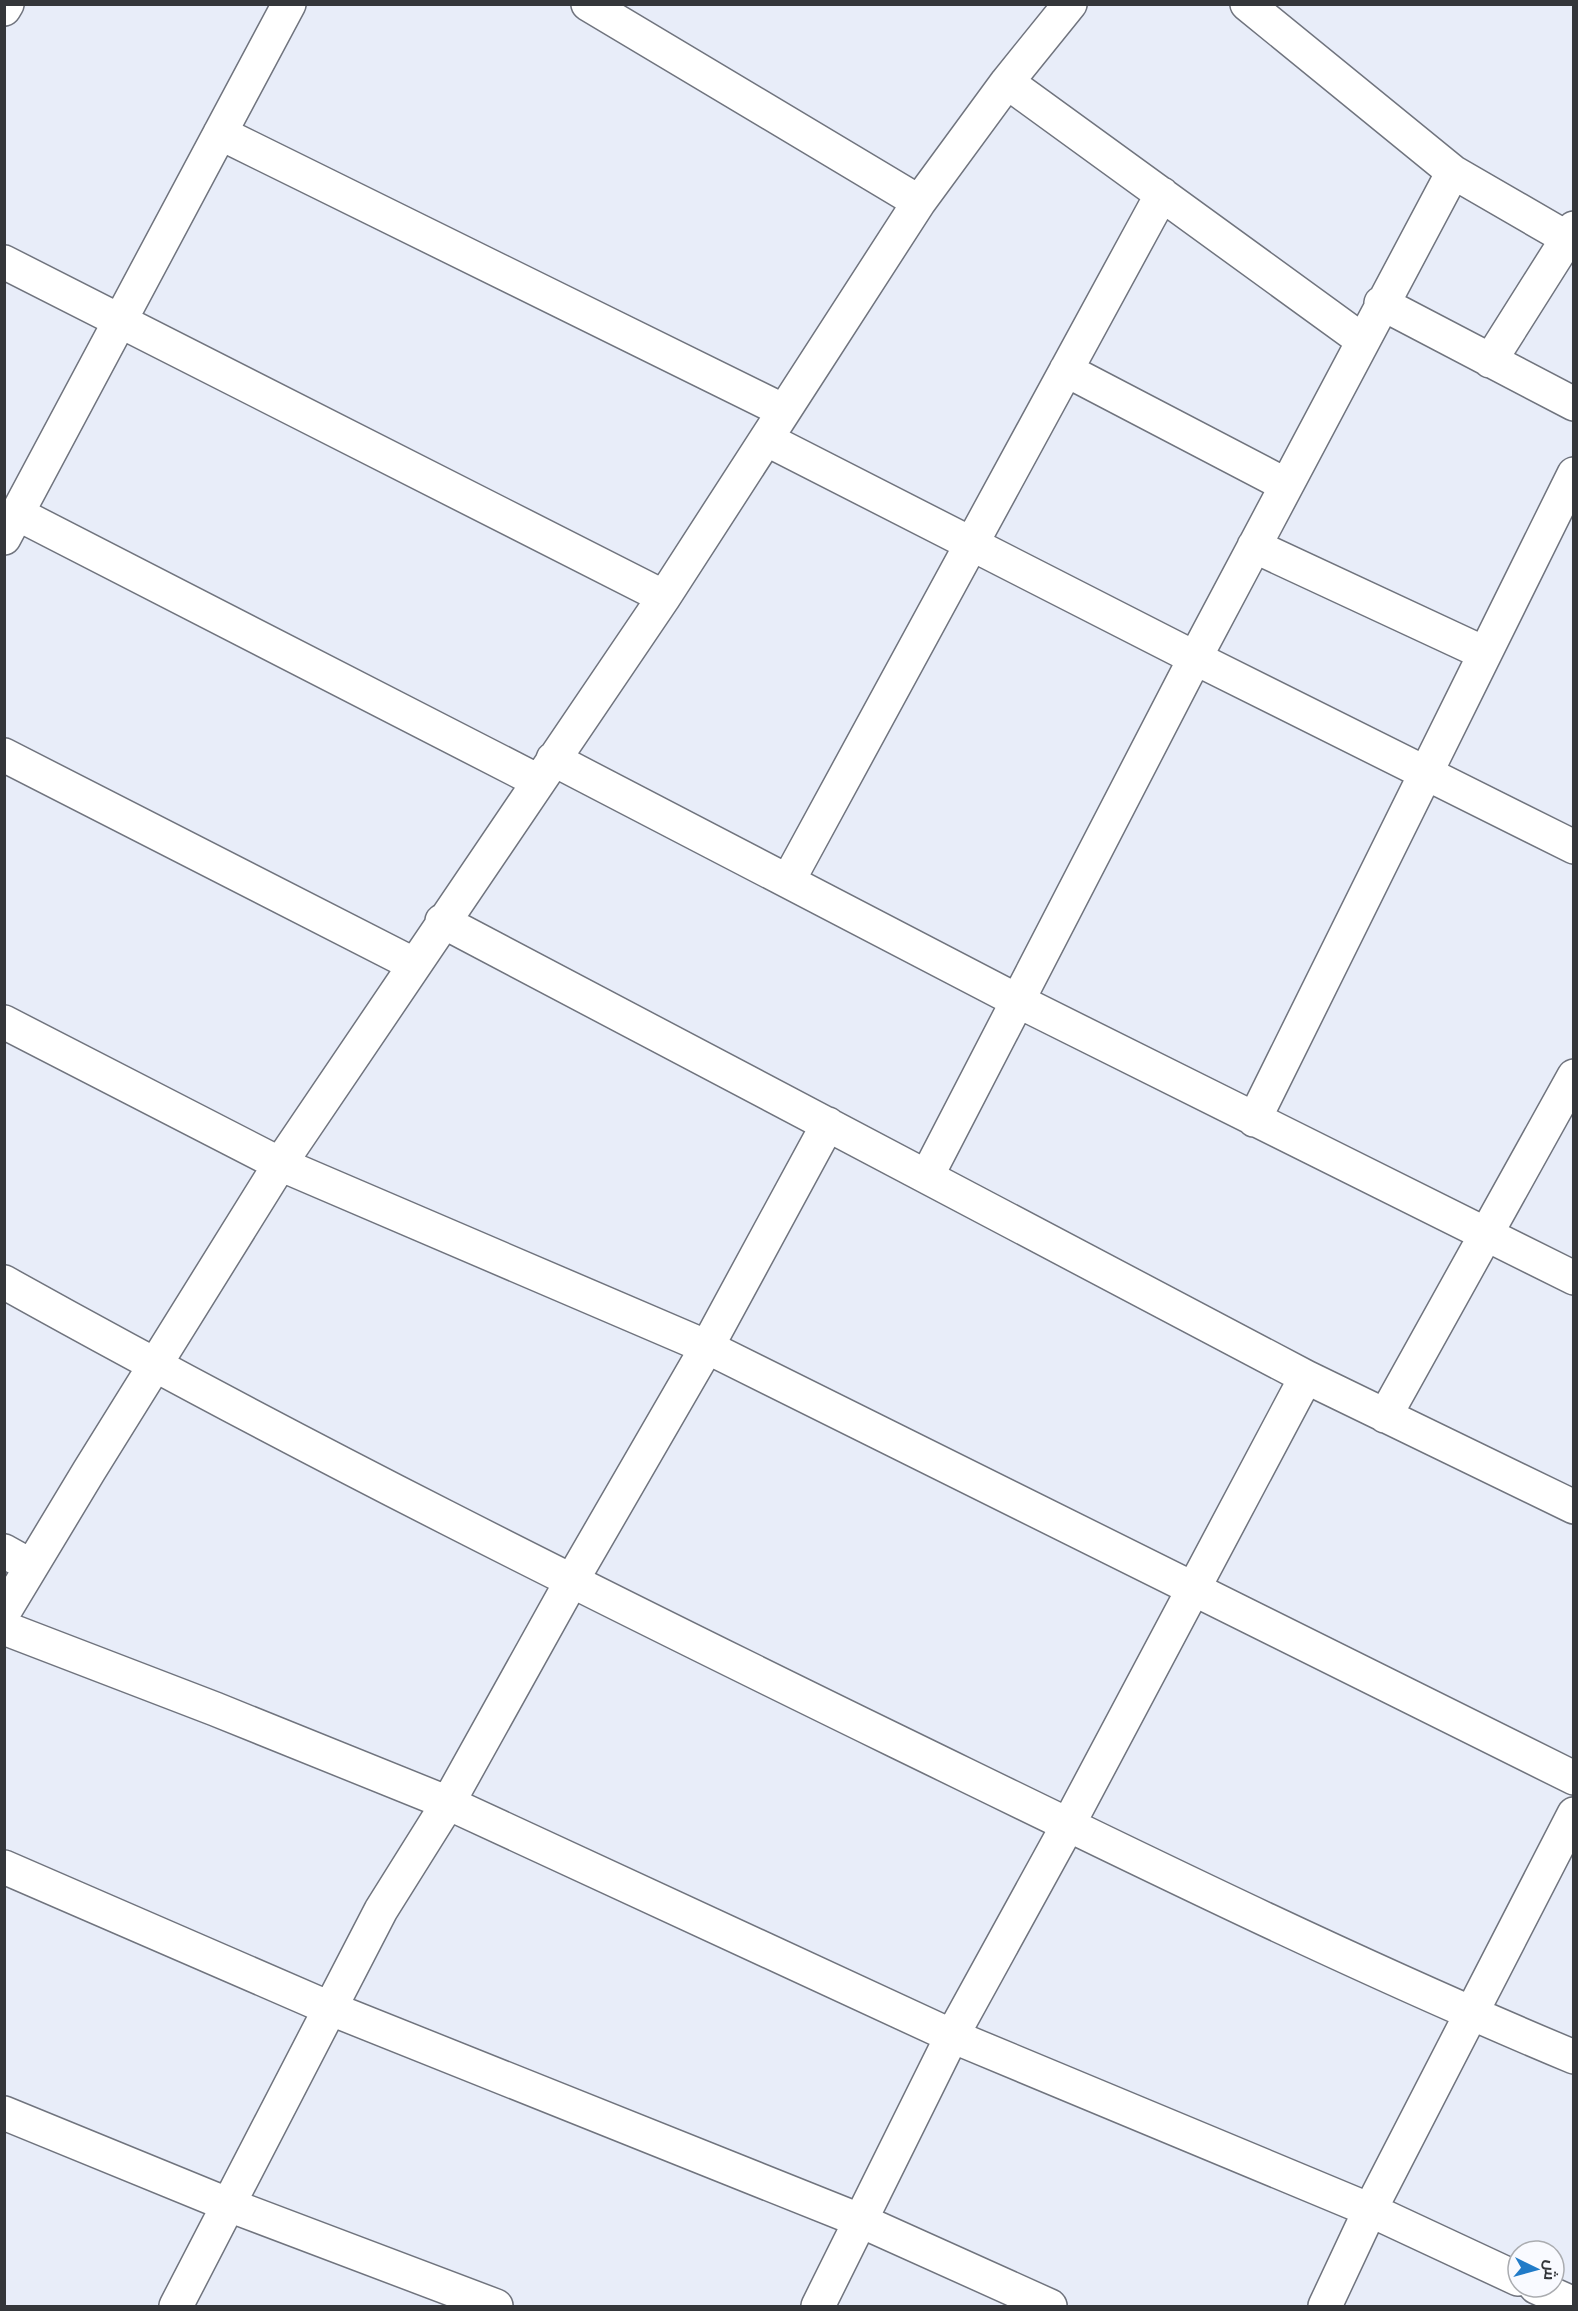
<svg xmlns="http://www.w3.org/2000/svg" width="1578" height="2311" viewBox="0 0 1578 2311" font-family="'Alegreya Sans',Cairo,sans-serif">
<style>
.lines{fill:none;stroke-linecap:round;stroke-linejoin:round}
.street-casing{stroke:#70747e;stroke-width:36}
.street{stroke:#fff;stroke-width:33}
</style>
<rect width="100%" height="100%" fill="#e8edf9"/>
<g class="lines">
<defs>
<path id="street" d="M588,4l331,198
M1247,4l206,168 114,66
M4,9l3,-5
M1007,82l355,258
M220,133l564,278
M4,262l660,335
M1381,303l193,101
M1490,361l84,-133
M1066,370l220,115
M766,439l429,219 379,189
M18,514l520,267
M4,538l285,-534
M1254,546l230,107
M4,755l409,209
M553,759l465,242 556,277
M788,881l374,-687
M442,921l864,456 268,130
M4,1022l276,142 427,183 867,431
M1254,1120l320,-646
M927,1176l268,-518 258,-486
M4,1282c292,163 591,312 892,459 224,109 448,220 678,316
M1385,1416l189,-340
M4,1551l27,15
M4,1612l85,-141 191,-307 384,-567 255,-395 88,-120 63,-78
M4,1628l211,81 233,94 504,233 418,174 148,69
M4,1867l325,141 530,212 191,86
M4,2113l225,92 267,101
M1536,2287l38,17
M176,2306l205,-396 67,-107 123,-221 136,-235 121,-223
M818,2306l134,-270 116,-211 238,-448
M1325,2306l45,-96 204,-396"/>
</defs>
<use href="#street" class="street-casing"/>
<use href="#street" class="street"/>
</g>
<rect width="1578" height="2311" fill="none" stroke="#34363a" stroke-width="12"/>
<g transform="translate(1536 2269) rotate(95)"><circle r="28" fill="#f9faff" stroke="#aaacb0" stroke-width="1.5"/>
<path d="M0-4.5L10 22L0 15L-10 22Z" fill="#217bc8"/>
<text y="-9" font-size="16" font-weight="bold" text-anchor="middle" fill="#34363a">ش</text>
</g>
</svg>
